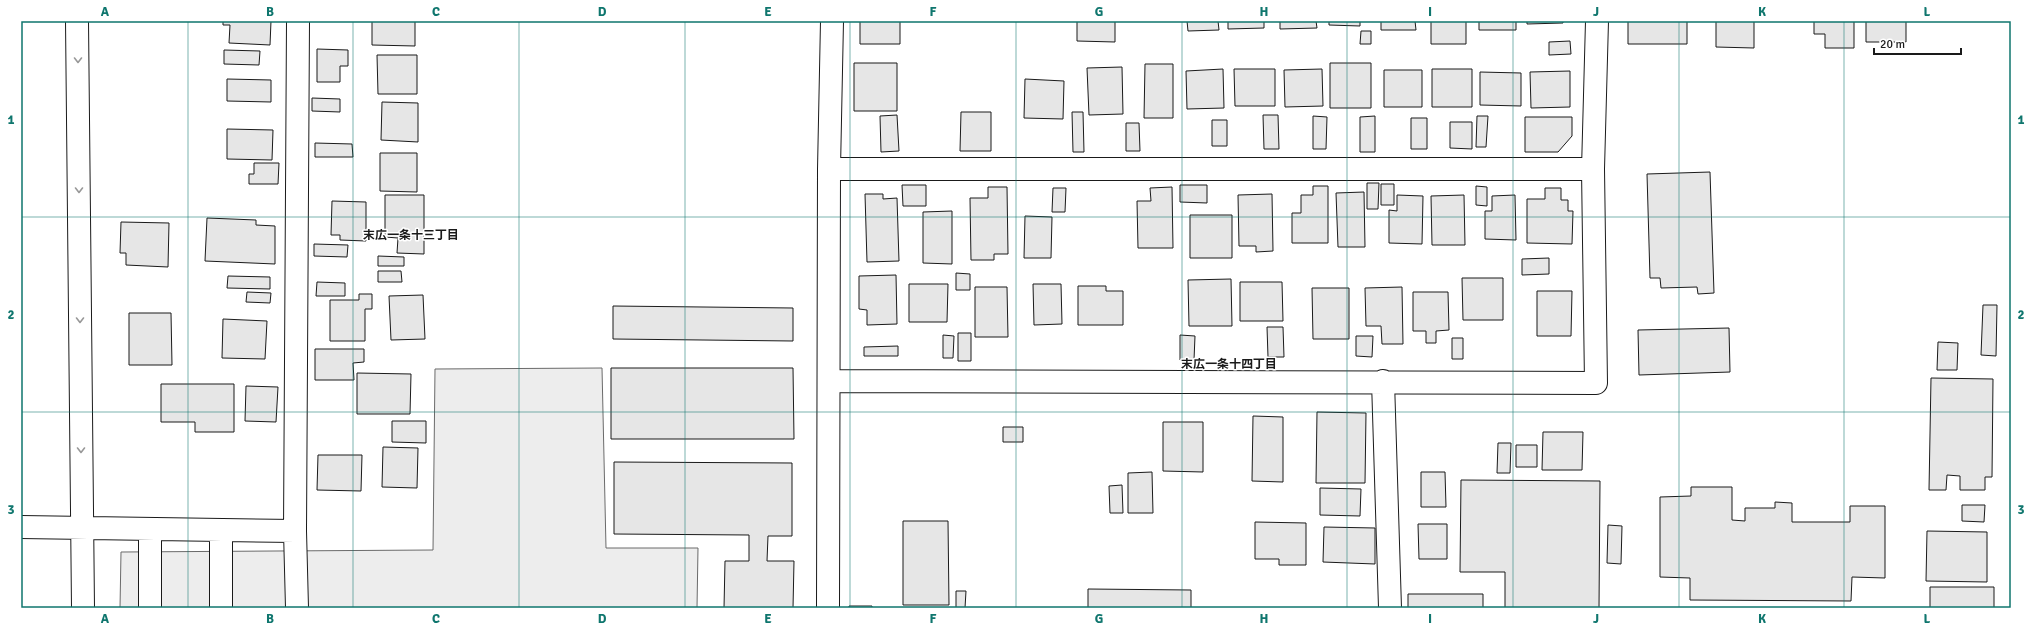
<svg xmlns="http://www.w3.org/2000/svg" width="2032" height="629" viewBox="0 0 2032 629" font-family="Signika,'Noto Sans JP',sans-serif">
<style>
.parking{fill:#ededed;stroke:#6a6a6a}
.building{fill:#e6e6e6;stroke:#1a1a1a}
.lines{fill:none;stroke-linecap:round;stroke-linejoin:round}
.minor-casing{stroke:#1a1a1a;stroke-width:24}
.minor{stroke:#fff;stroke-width:22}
.oneway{stroke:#989898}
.grid{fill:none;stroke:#0f766e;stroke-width:1;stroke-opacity:0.55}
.labels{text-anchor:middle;stroke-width:3;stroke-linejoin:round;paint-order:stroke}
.neighbourhood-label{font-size:12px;font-weight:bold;fill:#1a1a1a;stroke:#fff}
.neatline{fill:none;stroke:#0f766e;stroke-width:1.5}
.grid-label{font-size:13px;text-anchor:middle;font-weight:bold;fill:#0f766e}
</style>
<rect width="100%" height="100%" fill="#fff"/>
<path class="parking" d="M602,368l4,180h92l-1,60h-577l1,-56 312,-2 2,-181z"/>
<path class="building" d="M223,21h48l-1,24 -41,-2 1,-18h-7z
M372,21h43v25l-43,-1z
M860,21h40v23h-40z
M1077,21h38v21l-38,-1z
M1187,21h31l1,9 -31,1z
M1228,21h36v7l-36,1z
M1280,21h36l1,7 -37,1z
M1329,21h31v5l-31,-1z
M1381,21h34l1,9h-35z
M1431,21h35v23h-35z
M1479,21h37v9h-37z
M1527,21h36v2l-36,1z
M1628,21h59v23h-59z
M1716,21h38v27l-38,-1z
M1814,21h40v27h-29v-14h-11z
M1866,21h40v21h-40z
M1361,31h10v13h-11z
M1570,41l1,13 -22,1v-13z
M317,49l31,1v16h-8v16h-23z
M224,50l36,1 -1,14 -35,-1z
M377,55h40v39h-39z
M854,63h43v48h-43z
M1330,63h41v45h-41z
M1145,64h28v54h-29z
M1122,67l1,47 -34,1 -2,-47z
M1223,69l1,39 -37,1 -1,-38z
M1234,69h41v37h-40z
M1322,69l1,37 -38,1 -1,-37z
M1432,69h40v38h-40z
M1384,70h38v37h-38z
M1570,71v36l-39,1 -1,-36z
M1480,72l41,1v33l-41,-1z
M227,79l44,1v22l-44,-1z
M1025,79l39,2 -1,38 -39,-1z
M312,98l28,1v13l-28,-1z
M382,102l36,1v39l-37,-2z
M961,112h30v39h-31z
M1072,112h11l1,40h-11z
M897,115l2,36 -18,1 -1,-36z
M1263,115h15l1,34h-15z
M1313,116l14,1 -1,32h-13z
M1375,116v36h-15v-35z
M1477,116h11l-2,31h-10z
M1525,117h47v19l-14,16h-33z
M1411,118h16v31h-16z
M1212,120h15v26h-15z
M1450,122h22v27l-22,-1z
M1126,123h13l1,28h-14z
M227,129l46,1 -1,30 -45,-1z
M315,143l37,1 1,13h-38z
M380,153h37v39l-37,-1z
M254,163h25l-1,21h-29v-10h5z
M1710,172l4,121 -16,1 -1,-7 -36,1 -1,-10h-10l-3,-104z
M1367,183h12l-1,26h-11z
M1381,184h13v21h-13z
M902,185h24v21h-23z
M1180,185h27v18l-27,-1z
M1313,186h15v57h-36v-30h9v-18h12z
M1476,186l11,1v19l-11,-1z
M988,187h19l1,67h-14v6h-23l-1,-62h18z
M1172,187l1,61h-35l-1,-47h14l-1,-13z
M1053,188h13l-1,24h-13z
M1545,188h16v12h7v11h5l-1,33 -45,-1v-44h18z
M1364,192l1,55h-27l-2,-54z
M865,194h18v5l14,-1 2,63 -32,1z
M1272,194l1,57 -17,1v-6h-17l-1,-51z
M385,195h39v59l-27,-1 1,-15 -13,-1z
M1397,195l26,1 -1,48 -33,-1v-33l8,1z
M1464,195l1,50h-33l-1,-49z
M1515,195l1,45 -31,-1v-28h7v-15z
M332,201l34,1v39l-26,-1v-5h-9z
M952,211v53l-29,-1v-51z
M1190,215h42v43h-42z
M1025,216l27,1 -1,41h-27z
M207,218l49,2v5l19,1v38l-70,-3z
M121,222l48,1 -1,44 -42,-2v-12h-6z
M314,244l34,1 -1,12 -33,-1z
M378,256l26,1v9h-26z
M1549,258v16l-27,1v-16z
M378,271h23l1,11h-24z
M956,273l14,1v16h-14z
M896,275l1,49 -30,1v-15l-8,-1v-33z
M228,276l42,1v12l-43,-1z
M1462,278h41v42h-40z
M1231,279l1,47h-43l-1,-46z
M317,282l28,1v13h-29z
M1240,282h42l1,39h-43z
M909,284h39l-1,38h-38z
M1033,284h28l1,40 -28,1z
M1078,286h28v5h17v34h-45z
M975,287h32l1,50h-33z
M1402,287l1,57h-21l-1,-18h-15l-1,-38z
M1312,288h37v51h-36z
M1537,291h35l-1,45h-34z
M247,292l24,1 -1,10 -24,-1z
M1413,292h35l1,38 -13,1v12h-10v-12h-13z
M359,294h13v15h-7v32h-35v-41h29z
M423,295l2,44 -34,1 -2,-44z
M1983,305h14l-1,51 -15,-1z
M613,306l180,2v33l-180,-2z
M129,313h42l1,52h-43z
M223,319l44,2 -2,38 -43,-1z
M1267,327h16l1,30h-16z
M1729,328l1,44 -91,3 -1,-45z
M958,333h13v28h-13z
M943,335l11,1 -1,22h-10z
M1180,335l15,1 -1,24h-14z
M1356,336h17l-1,21 -16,-1z
M1452,338h11v21h-11z
M1938,342l20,1 -1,27h-20z
M898,346v10h-34v-9z
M315,349h49v13l-11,1 1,17h-39z
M611,368h182l1,71h-183z
M357,373l54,1 -1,40h-53z
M1931,378l62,1 -1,98h-7v13h-25v-14l-13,-1 -1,15h-17z
M161,384h73v48h-39v-10h-34z
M246,386l32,1 -2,35 -31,-1z
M1317,412l49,1 -1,70h-49z
M1253,416l30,1v65l-31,-1z
M392,421h34v22l-34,-1z
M1163,422h40v50l-40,-1z
M1003,427h20v15h-20z
M1543,432h40l-1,38h-40z
M1498,443h13l-1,30h-13z
M1516,445h21v22h-21z
M383,447l35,1 -1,40 -35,-1z
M318,455h44l-1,36 -44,-1z
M614,462l178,1v73h-24l-1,25h27l-1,47h-69l1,-47h24v-26l-135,-1z
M1152,472l1,41h-25v-40z
M1421,472h24l1,35h-25z
M1461,480l139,1 -1,127h-94v-36h-45z
M1122,485l1,28h-13l-1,-27z
M1691,487h41v33l13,1v-13h30v-6l17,1v19h58v-16h35v72l-33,-1 -1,24 -161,-1v-22l-30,-1v-80l31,-1z
M1320,488l41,1 -1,27 -40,-1z
M1962,505h23l-1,17 -22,-1z
M903,521h45l1,84h-46z
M1255,522l51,1v42h-27v-6h-24z
M1418,524h29v35h-28z
M1608,525l14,1 -1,38 -14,-1z
M1324,527l51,1v36l-52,-2z
M1927,531l60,1v50l-61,-1z
M1930,587h64v21h-64z
M1088,589l103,1v18h-103z
M956,591h10l-1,17h-9z
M1408,594h75v14h-75z
M849,606h23v2h-23z"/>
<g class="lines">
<defs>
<path id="minor" d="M77,21l6,587
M829,169h764
M829,381l767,2 -3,-214 4,-148
M1383,381l7,227
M21,527l274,4 3,-510
M150,529v79
M221,530v78
M295,531l2,77
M828,608l1,-439 3,-148"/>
</defs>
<use href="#minor" class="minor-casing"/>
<use href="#minor" class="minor"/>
</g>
<defs><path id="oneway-chevron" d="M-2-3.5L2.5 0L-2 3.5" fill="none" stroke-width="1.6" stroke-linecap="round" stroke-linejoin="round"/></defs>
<g class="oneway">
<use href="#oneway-chevron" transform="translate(78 60) rotate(90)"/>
<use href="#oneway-chevron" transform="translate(79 190) rotate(90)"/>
<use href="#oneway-chevron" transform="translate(80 320) rotate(90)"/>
<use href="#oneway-chevron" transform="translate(81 450) rotate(90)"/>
</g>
<path class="grid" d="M188,21v587M353,21v587M519,21v587M685,21v587M850,21v587M1016,21v587M1182,21v587M1347,21v587M1513,21v587M1679,21v587M1844,21v587M21,217h1990M21,412h1990"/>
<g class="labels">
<g class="neighbourhood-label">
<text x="411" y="239">末広一条十三丁目</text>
<text x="1229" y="368">末広一条十四丁目</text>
</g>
</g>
<rect width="2032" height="629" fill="none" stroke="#ffffff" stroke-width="44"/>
<path d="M1874 48v6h87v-6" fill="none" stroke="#1a1a1a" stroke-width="2"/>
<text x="1880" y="48" font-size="12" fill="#1a1a1a" stroke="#ffffff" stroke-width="3" paint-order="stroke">20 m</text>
<rect x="22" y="22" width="1988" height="585" class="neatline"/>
<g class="grid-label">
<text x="105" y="16">A</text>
<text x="270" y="16">B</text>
<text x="436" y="16">C</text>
<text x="602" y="16">D</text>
<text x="768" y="16">E</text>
<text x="933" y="16">F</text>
<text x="1099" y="16">G</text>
<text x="1264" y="16">H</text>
<text x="1430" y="16">I</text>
<text x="1596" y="16">J</text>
<text x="1762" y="16">K</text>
<text x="1927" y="16">L</text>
<text x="11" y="124">1</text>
<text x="2021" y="124">1</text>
<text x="11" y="319">2</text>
<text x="2021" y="319">2</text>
<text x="11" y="514">3</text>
<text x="2021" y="514">3</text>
<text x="105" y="623">A</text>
<text x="270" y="623">B</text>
<text x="436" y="623">C</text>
<text x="602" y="623">D</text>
<text x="768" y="623">E</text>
<text x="933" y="623">F</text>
<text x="1099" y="623">G</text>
<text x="1264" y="623">H</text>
<text x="1430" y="623">I</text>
<text x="1596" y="623">J</text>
<text x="1762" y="623">K</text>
<text x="1927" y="623">L</text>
</g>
</svg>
